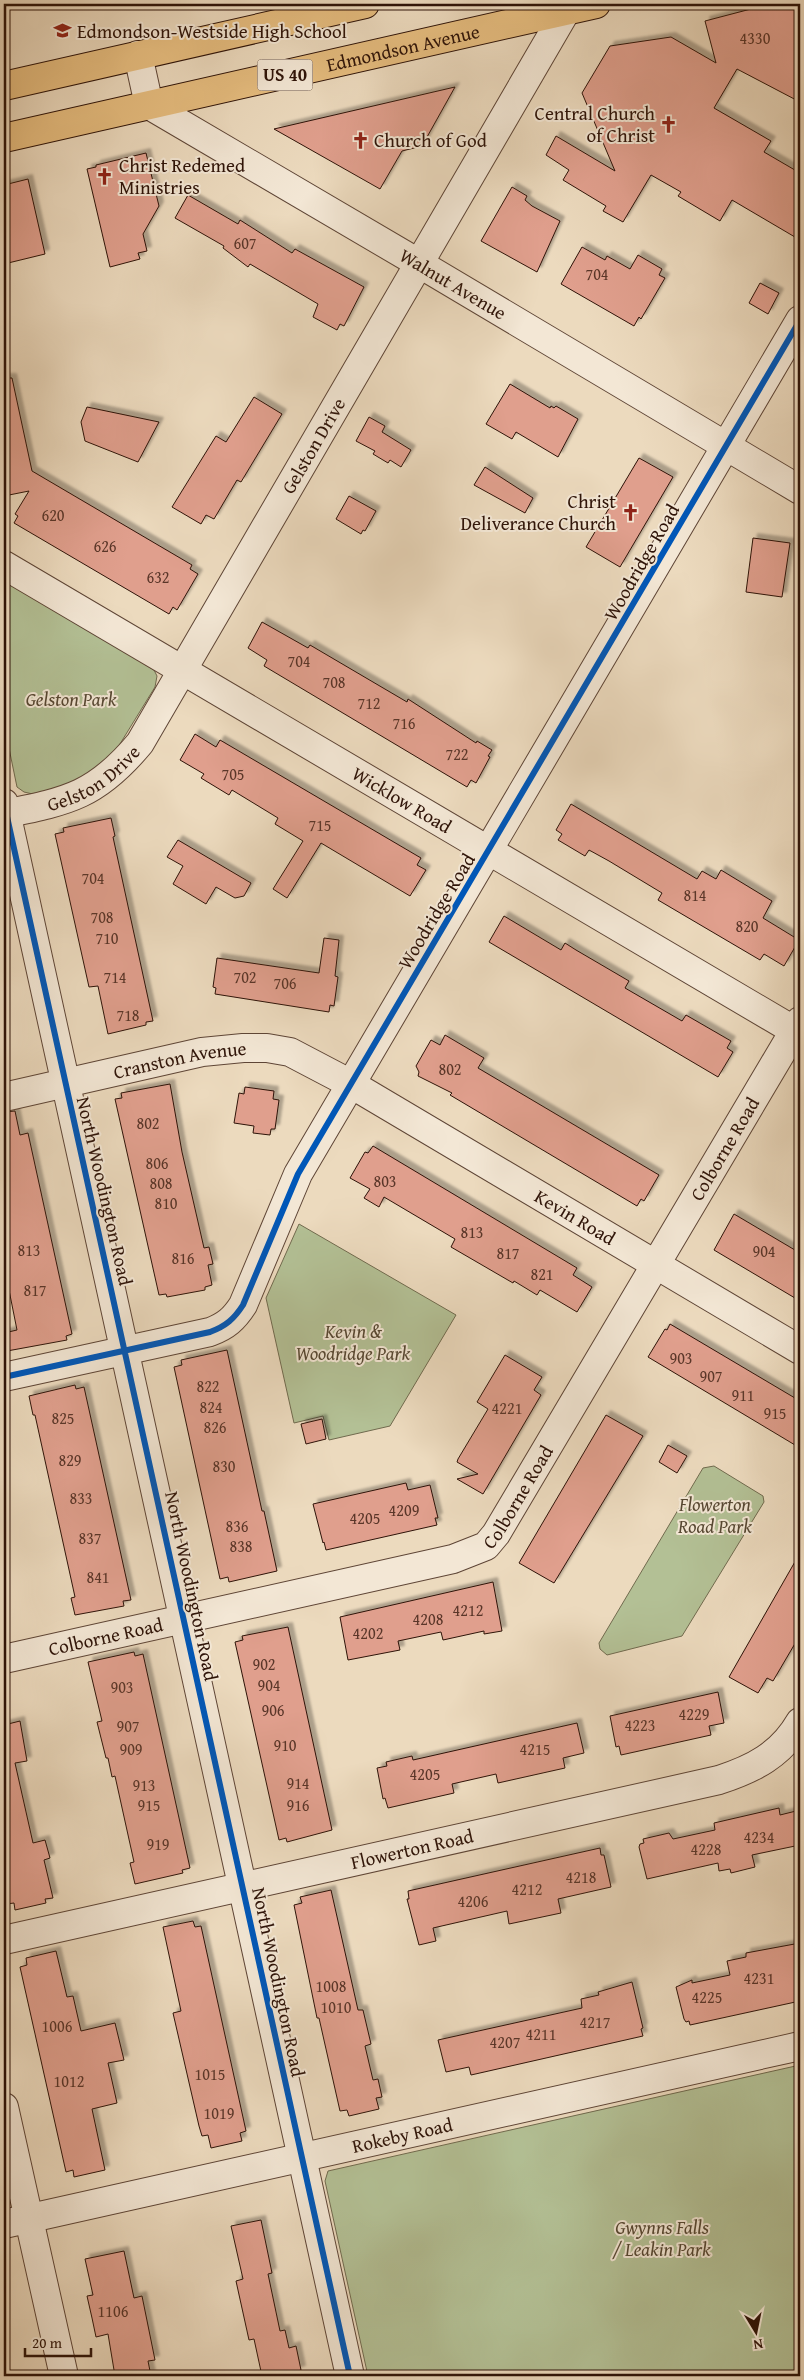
<svg xmlns="http://www.w3.org/2000/svg" width="804" height="2380" viewBox="0 0 804 2380" font-family="'Gentium Book Plus',serif">
<style>
.green{fill:#b3c095;stroke:#706a4e}
.building{fill:#e09f8d;stroke:#2e1308;filter:url(#shadow)}
.lines{fill:none;stroke-linecap:round;stroke-linejoin:round}
.minor-casing{stroke:#5e4536;stroke-width:30}
.major-casing{stroke:#2e1308;stroke-width:30}
.minor{stroke:#f3e7d5;stroke-width:28}
.major{stroke:#e6bd7f;stroke-width:28}
.cycleway-casing{stroke:#f3e7d5;stroke-width:9}
.cycleway{stroke:#0057b8;stroke-width:6}
.labels{text-anchor:middle;stroke-width:4;stroke-linejoin:round;paint-order:stroke}
.number-label{font-size:16px;fill:#5a3629}
.shield{fill:#f3e7d5;stroke:#695346;stroke-width:1}
.shield-label{font-size:18px;font-weight:bold;fill:#2e1308}
.poi-label{font-size:19px;fill:#2e1308;stroke:#f3e7d5;text-anchor:start}
.street-label{font-size:19px;fill:#2e1308;stroke:#f3e7d5}
.park-label{font-size:19px;font-style:italic;fill:#564732;stroke:#f3e7d5}
</style>
<defs>
<filter id="shadow"><feDropShadow dx="4.5" dy="-4.5" stdDeviation="1" flood-color="#0004"/></filter>
</defs>
<rect width="100%" height="100%" fill="#ecdabe"/>
<filter id="stains"><feTurbulence type="fractalNoise" baseFrequency=".004" numOctaves="4"/><feColorMatrix values="0 0 0 0 .2 0 0 0 0 .09 0 0 0 0 .02 0 0 0 .5 -.17"/></filter>
<radialGradient id="worn" r=".72"><stop offset=".6" stop-color="#630" stop-opacity="0"/><stop offset="1" stop-color="#630" stop-opacity=".3"/></radialGradient>
<path class="green" d="M4,578l150,92 3,6 -2,11 -40,65 -26,24 -52,19 -13,-3 -7,-5 -13,-63z
M299,1224l157,91 -66,111 -61,14 -6,-24 -29,7 -28,-125z
M714,1466l49,30 1,6 -82,134 -75,19 -7,-6 -1,-6 104,-175z
M800,2065v311h-432l-43,-195 3,-10z"/>
<path class="building" d="M770,4h30v98l-63,-33 -23,39 57,33 -7,11 36,21v67l-68,-40 -12,21 -42,-25 3,-4 -30,-17 -28,47 -20,-11 3,-5 -43,-26 6,-10 -23,-15 10,-19 59,35 -33,-78 28,-47 61,-9 45,26 -11,-42z
M455,87l-33,59 -20,5 -22,38 -106,-60z
M146,153l13,53 -16,28 4,17 -9,2 2,6 -30,8 -23,-98 9,-2v-2z
M28,179l17,75 -41,10v-79z
M512,187l15,9 -2,4 7,6 28,15 -23,51 -56,-31z
M188,195l50,29 2,-4 52,33 3,-4 69,38 -20,39 -4,-2 -3,6 -24,-13 5,-13 -68,-40 -2,3 -25,-19 1,-2 -49,-28z
M582,247l23,13 2,-4 23,13 8,-14 24,14 -3,6 6,3 -24,41 -2,-2 -5,9 -73,-42z
M760,283l19,10 -11,21 -19,-11z
M4,378h8l20,93 160,94 -2,4 8,5 -21,36 -4,-3 -4,7 -155,-91 4,-7 -3,-2 14,-23 -25,5z
M510,384l40,24 1,-2 3,2 2,-2 22,13 -20,38 -42,-25 -4,7 -26,-15z
M254,397l28,17 -41,68 -4,-2 -23,39 -8,-4 -5,9 -29,-17 44,-71 10,6z
M87,407l72,15 -21,40 -53,-21 -4,-19z
M369,417l16,9 -3,6 29,18 -10,17 -11,-7 -2,3 -15,-9 2,-3 -19,-10z
M639,458l34,19 -53,90 -34,-20z
M485,467l48,31 -8,15 -51,-28z
M349,496l27,15 -11,20 -2,-1 -2,4 -25,-15z
M753,538l37,5 -8,54 -36,-5z
M262,622l46,26 2,-3 97,57 1,-3 68,44 1,-2 15,9 -4,6 2,1 -14,26 -5,-3 -4,7 -203,-121 3,-6 -19,-12z
M195,734l21,13 4,-7 201,118 -4,7 9,5 -16,26 -89,-53 -34,55 -14,-9 30,-48 -28,-17 3,-6 -46,-28 -3,5 -28,-17 3,-4 -24,-14z
M571,804l126,75 5,-8 14,8 5,-9 51,31 -9,17 36,22 -15,26 -20,-12 -4,6 -102,-60 4,-7 -53,-32 -20,-11 -4,6 -27,-16 4,-6 -6,-4z
M111,818l4,18 -2,1 40,184 -7,1v3l-38,9 -10,-48 -9,1 -34,-153 9,-2 -1,-4z
M178,840l73,43 -7,13 -9,2 -19,-11 -10,17 -33,-20 10,-18 -16,-9z
M504,916l57,34 4,-7 11,7 53,31 -4,7 57,33 4,-6 45,26 -4,7 6,4 -15,25 -229,-135z
M324,938l15,2 -4,36 3,1 -4,29 -4,-1 -1,7 -114,-18 1,-6 -3,-1 4,-29 102,15z
M445,1035l39,23 -6,10 181,107 -15,26 -3,-2 -4,7 -187,-111 2,-2 -34,-17 1,-4 -3,-6 15,-26 9,5z
M170,1084l12,68 22,96 5,-1 4,17 -5,1 4,20 -7,2v3l-38,7 -1,-3 -7,1 -44,-196 7,-1 -1,-5z
M245,1087l29,4 -1,8 6,1 -4,29h-4l-1,6 -17,-2 1,-7 -20,-3 5,-30 5,1z
M15,1111l5,24 8,-2 44,201 -6,2 1,4 -60,11 -3,-18 13,-3 -9,-45 -4,1v-174z
M373,1146l204,122 -4,7 19,12 -15,25 -37,-22 -3,5 -23,-14 -1,2 -62,-36 4,-8 -71,-42 -5,10 -15,-9 6,-9 -20,-11 15,-26 3,1z
M734,1214l66,39v48l-86,-51z
M670,1324l130,77v47l-152,-91 17,-28 2,1z
M227,1350l35,161h2l13,60 -48,11 -1,-5 -8,2 -46,-212 8,-2 -1,-5z
M505,1355l37,22 -8,13 7,5 -58,99 -26,-15 21,-5 -21,-12 1,-3 30,-50 -11,-7z
M75,1385l1,4 8,-2 47,213 -8,1 1,5 -49,9 -4,-17 4,-1 -40,-182h-2l-4,-19z
M606,1415l37,21 -89,147 -35,-20z
M322,1419l4,20 -20,5 -5,-20z
M668,1445l19,11 -10,17 -18,-11z
M406,1483l2,7 22,-5 8,33h-3l2,7 -111,25 -2,-8 -1,1 -10,-39z
M800,1553v82l-27,46 -6,-3 -9,15 -29,-16z
M493,1582l9,49 -18,3v-3l-41,9 -2,-8 -43,9 2,9 -52,10 -8,-43z
M288,1627l44,203 -45,12 -1,-4 -7,2 -44,-198 8,-2 -1,-4z
M134,1652l1,4 8,-2 47,214 -8,2 1,3 -48,11 -5,-21 4,-1 -19,-86 -3,1 -4,-19h-2l-9,-36 5,-1 -14,-59z
M718,1692l6,31 -15,3 2,9 -90,20 -2,-9 -3,1 -6,-31z
M20,1721l7,40 -12,2 18,80 12,-3 5,18 -6,2 9,38 -8,1 1,4 -31,7 -1,-7 -8,1 -2,-12v-167z
M577,1723l7,30 -21,5 2,10 -67,15 -2,-9 -44,10 2,9 -66,15 -3,-10 -2,1 -6,-31 10,-2 -1,-4 26,-6 1,4z
M779,1808l1,7 20,-5v35l-48,10 3,12 -24,6 -1,-4 -11,2 -1,-8 -71,16 -8,-32 1,-3 4,-1 -1,-4 26,-6 4,6 42,-9 -1,-7z
M600,1848l1,7h3l7,32 -53,12 3,14 -52,11 -2,-13 -74,17 3,13 -17,4 -12,-46h2l-1,-8z
M331,1890l27,120h5l8,34 -6,2 8,34 5,-1 4,18 -6,1 3,11 -30,7 -2,-6 -7,1 -21,-93h-2l-23,-113 8,-2 -2,-6z
M193,1921l2,6 6,-1 45,205 -6,2 2,8 -31,7 -3,-13 -6,1 -3,-10 -26,-113 8,-2 -18,-84z
M800,1943v58l-110,24 -1,-4 -3,1 -2,-3 -8,-32 16,-7v3l38,-8 -3,-14 19,-4v-4z
M56,1951l11,46 6,-1 8,35 34,-8 9,37 -16,3 9,40 -25,6 13,61 -31,7 -1,-7 -7,2 -46,-205 7,-2 -1,-7z
M632,1982l11,46 -2,1 2,7 -172,39 -2,-8 -23,5 -8,-32 144,-32 -1,-9 18,-4 -1,-3z
M261,2220l11,53 -4,1 12,57 5,-1 4,18 7,-2 5,24 -7,2 1,4h-33l-8,-37 -5,1 -13,-59 7,-2 -12,-53z
M124,2251l10,47 8,-2 13,64 -7,1 3,15h-36l-7,-42 -12,3 -4,-19 -5,-22 6,-1 -8,-36z"/>
<g class="lines">
<defs>
<g id="minor">
<path id="s1" d="M138,55l11,50 271,159 380,226"/>
<path id="s2" d="M4,565l796,469"/>
<path d="M4,803l346,1573"/>
<path id="s3" d="M4,814c64,-13 92,-18 136,-71l426,-732"/>
<path id="s4" d="M4,1097l198,-45 41,-4h24l23,4 61,32 449,266"/>
<path d="M4,1377l206,-45c16,-6 24,-13 33,-27l55,-131 502,-854"/>
<path id="s5" d="M4,1659l449,-100 33,-13 10,-12 304,-513"/>
<path id="s6" d="M4,1940l715,-160c34,-11 62,-25 81,-58"/>
<path d="M4,2107l60,269"/>
<path id="s7" d="M4,2224l796,-178"/>
</g>
<g id="major">
<path d="M4,86l361,-82"/>
<path id="s8" d="M4,138l592,-134"/>
</g>
</defs>
<use href="#minor" class="minor-casing"/>
<use href="#major" class="major-casing"/>
<use href="#minor" class="minor"/>
<use href="#major" class="major"/>
<defs>
<path id="cycleway" d="M4,803l346,1573
M4,1377l206,-45c16,-6 24,-13 33,-27l55,-131 502,-854"/>
</defs>
<use href="#cycleway" class="cycleway-casing"/>
<use href="#cycleway" class="cycleway"/>
</g>
<defs>
<symbol id="school-bare" viewBox="-9 -9 18 18"><path d="M0-5L7-2L0 1L-7-2ZM-4 1L0 2.5L4 1V4Q0 6-4 4Z" fill="#8f2418" stroke="#f3e7d5" stroke-width="2.5" paint-order="stroke"/></symbol>
<symbol id="church-bare" viewBox="-9 -9 18 18"><path d="M-1.2-6h2.4v3.5h3.3v2.4h-3.3V6h-2.4V-.1h-3.3v-2.4h3.3Z" fill="#8f2418" stroke="#f3e7d5" stroke-width="2.5" paint-order="stroke"/></symbol>
</defs>
<g fill-rule="evenodd">
<use href="#school-bare" x="50" y="18" width="25" height="25"/>
<use href="#church-bare" x="656" y="112" width="25" height="25"/>
<use href="#church-bare" x="348" y="128" width="25" height="25"/>
<use href="#church-bare" x="92" y="164" width="25" height="25"/>
<use href="#church-bare" x="618" y="500" width="25" height="25"/>
</g>
<g class="labels">
<g class="number-label">
<text x="755" y="44">4330</text>
<text x="245" y="249">607</text>
<text x="597" y="280">704</text>
<text x="53" y="521">620</text>
<text x="105" y="552">626</text>
<text x="158" y="583">632</text>
<text x="299" y="667">704</text>
<text x="334" y="688">708</text>
<text x="369" y="709">712</text>
<text x="404" y="729">716</text>
<text x="457" y="760">722</text>
<text x="233" y="780">705</text>
<text x="320" y="831">715</text>
<text x="93" y="884">704</text>
<text x="695" y="901">814</text>
<text x="102" y="923">708</text>
<text x="747" y="932">820</text>
<text x="107" y="944">710</text>
<text x="115" y="983">714</text>
<text x="245" y="983">702</text>
<text x="285" y="989">706</text>
<text x="128" y="1021">718</text>
<text x="450" y="1075">802</text>
<text x="148" y="1129">802</text>
<text x="157" y="1169">806</text>
<text x="385" y="1187">803</text>
<text x="161" y="1189">808</text>
<text x="166" y="1209">810</text>
<text x="472" y="1238">813</text>
<text x="29" y="1256">813</text>
<text x="764" y="1257">904</text>
<text x="508" y="1259">817</text>
<text x="183" y="1264">816</text>
<text x="542" y="1280">821</text>
<text x="35" y="1296">817</text>
<text x="681" y="1364">903</text>
<text x="711" y="1382">907</text>
<text x="208" y="1392">822</text>
<text x="743" y="1401">911</text>
<text x="211" y="1413">824</text>
<text x="507" y="1414">4221</text>
<text x="775" y="1419">915</text>
<text x="63" y="1424">825</text>
<text x="215" y="1433">826</text>
<text x="70" y="1466">829</text>
<text x="224" y="1472">830</text>
<text x="81" y="1504">833</text>
<text x="404" y="1516">4209</text>
<text x="365" y="1524">4205</text>
<text x="237" y="1532">836</text>
<text x="90" y="1544">837</text>
<text x="241" y="1552">838</text>
<text x="98" y="1583">841</text>
<text x="468" y="1616">4212</text>
<text x="428" y="1625">4208</text>
<text x="368" y="1639">4202</text>
<text x="264" y="1670">902</text>
<text x="269" y="1691">904</text>
<text x="122" y="1693">903</text>
<text x="273" y="1716">906</text>
<text x="694" y="1720">4229</text>
<text x="640" y="1731">4223</text>
<text x="128" y="1732">907</text>
<text x="285" y="1751">910</text>
<text x="131" y="1755">909</text>
<text x="535" y="1755">4215</text>
<text x="425" y="1780">4205</text>
<text x="298" y="1789">914</text>
<text x="144" y="1791">913</text>
<text x="149" y="1811">915</text>
<text x="298" y="1811">916</text>
<text x="759" y="1843">4234</text>
<text x="158" y="1850">919</text>
<text x="706" y="1855">4228</text>
<text x="581" y="1883">4218</text>
<text x="527" y="1895">4212</text>
<text x="473" y="1907">4206</text>
<text x="759" y="1984">4231</text>
<text x="331" y="1992">1008</text>
<text x="707" y="2003">4225</text>
<text x="336" y="2013">1010</text>
<text x="595" y="2028">4217</text>
<text x="57" y="2032">1006</text>
<text x="541" y="2040">4211</text>
<text x="505" y="2048">4207</text>
<text x="210" y="2080">1015</text>
<text x="69" y="2087">1012</text>
<text x="219" y="2119">1019</text>
<text x="113" y="2317">1106</text>
</g>
<rect class="shield" x="257.5" y="59.5" width="55" height="31" rx="4"/>
<g class="shield-label">
<text x="285" y="81">US 40</text>
</g>
<g class="poi-label">
<text x="77" y="38">Edmondson-Westside High School</text>
<text x="655" y="120" text-anchor="end">Central Church<tspan x="655" dy="22">of Christ</tspan></text>
<text x="374" y="147">Church of God</text>
<text x="119" y="172">Christ Redemed<tspan x="119" dy="22">Ministries</tspan></text>
<text x="616" y="508" text-anchor="end">Christ<tspan x="616" dy="22">Deliverance Church</tspan></text>
</g>
<g class="street-label">
<text dy="7" stroke="none"><textPath href="#s8" startOffset="409">Edmondson Avenue</textPath></text>
<text dy="7" stroke="none"><textPath href="#s1" startOffset="404">Walnut Avenue</textPath></text>
<text dy="7" stroke="none"><textPath href="#s3" startOffset="502">Gelston Drive</textPath></text>
<text transform="translate(641 562) rotate(-60)" y="7">Woodridge Road</text>
<text dy="7" stroke="none"><textPath href="#s3" startOffset="98">Gelston Drive</textPath></text>
<text dy="7" stroke="none"><textPath href="#s2" startOffset="462">Wicklow Road</textPath></text>
<text transform="translate(436 911) rotate(-59)" y="7">Woodridge Road</text>
<text dy="7" stroke="none"><textPath href="#s4" startOffset="180">Cranston Avenue</textPath></text>
<text dy="7" stroke="none"><textPath href="#s5" startOffset="959">Colborne Road</textPath></text>
<text transform="translate(105 1191) rotate(77)" y="7">North Woodington Road</text>
<text dy="7" stroke="none"><textPath href="#s4" startOffset="621">Kevin Road</textPath></text>
<text dy="7" stroke="none"><textPath href="#s5" startOffset="554">Colborne Road</textPath></text>
<text transform="translate(192 1586) rotate(78)" y="7">North Woodington Road</text>
<text dy="7" stroke="none"><textPath href="#s5" startOffset="104">Colborne Road</textPath></text>
<text dy="7" stroke="none"><textPath href="#s6" startOffset="418">Flowerton Road</textPath></text>
<text transform="translate(279 1982) rotate(78)" y="7">North Woodington Road</text>
<text dy="7" stroke="none"><textPath href="#s7" startOffset="408">Rokeby Road</textPath></text>
</g>
<g class="park-label">
<text x="71" y="706">Gelston Park</text>
<text x="353" y="1338">Kevin &amp;<tspan x="353" dy="22">Woodridge Park</tspan></text>
<text x="715" y="1511">Flowerton<tspan x="715" dy="22">Road Park</tspan></text>
<text x="662" y="2234">Gwynns Falls<tspan x="662" dy="22">/ Leakin Park</tspan></text>
</g>
</g>
<rect width="804" height="2380" fill="none" stroke="#ecdabe" stroke-width="20"/>
<rect x="5" y="5" width="794" height="2370" fill="none" stroke="#2e1308" stroke-width="2.5"/>
<rect x="10" y="10" width="784" height="2360" fill="none" stroke="#2e1308"/>
<g transform="translate(756 2332) rotate(170)" stroke="#f3e7d5" stroke-width="4" paint-order="stroke">
<path d="M0-4L9 19L0 12L-9 19Z" fill="#2e1308"/>
<text y="-8" font-size="14" font-weight="bold" text-anchor="middle" fill="#2e1308">N</text>
</g>
<path d="M25 2348v8h66v-8" fill="none" stroke="#2e1308" stroke-width="2.5"/>
<text x="32" y="2348" font-size="15" fill="#2e1308" stroke="#f3e7d5" stroke-width="4" paint-order="stroke">20 m</text>
<rect width="100%" height="100%" filter="url(#stains)"/>
<rect width="100%" height="100%" fill="url(#worn)"/>
</svg>
